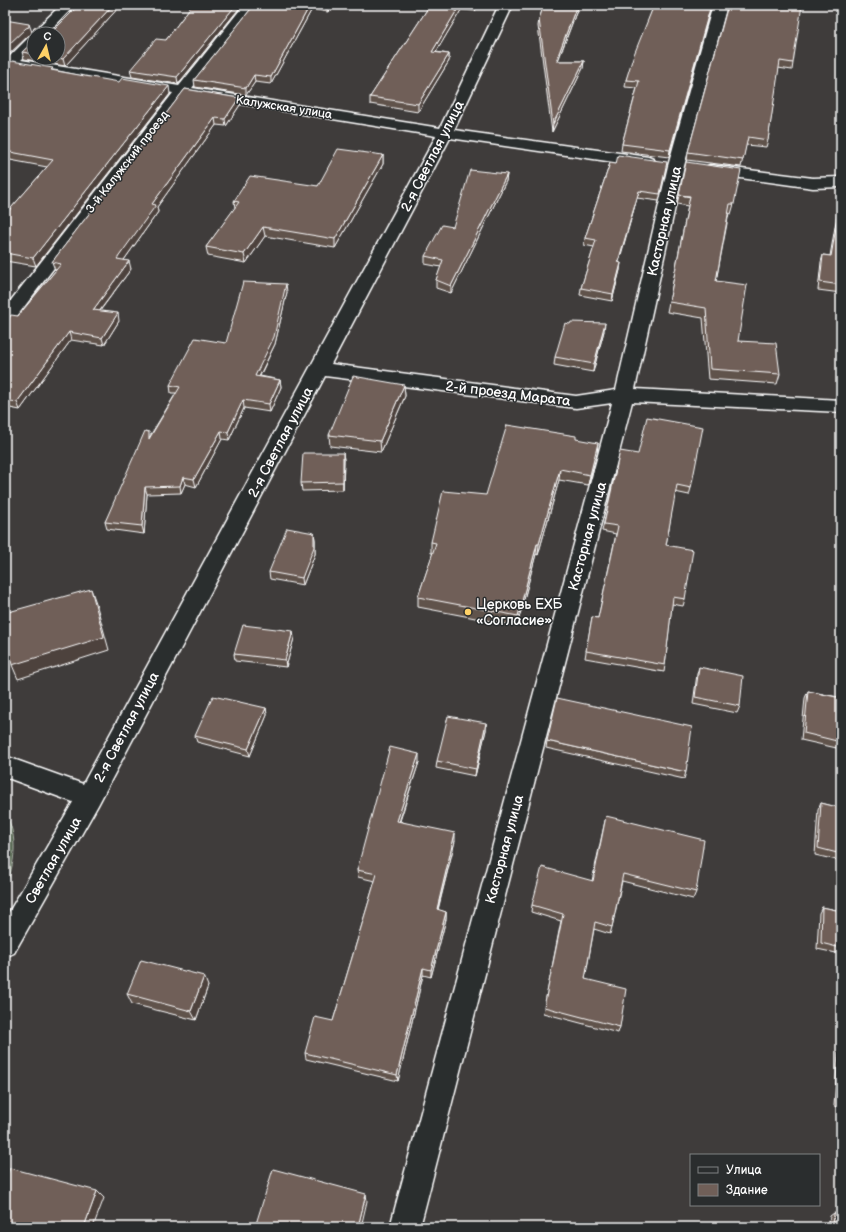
<svg xmlns="http://www.w3.org/2000/svg" width="846" height="1232" viewBox="0 0 846 1232" font-family="'Balsamiq Sans',sans-serif">
<style>
.green{fill:#586852;stroke:#acb4a8}
.lines{fill:none;stroke-linecap:round;stroke-linejoin:round}
.minor-casing{stroke:#fff;stroke-width:3}
.minor{fill:#2a2d2e;fill-rule:evenodd}
.wall{fill:#60524c;stroke:#fff;fill-rule:evenodd}
.shaded-wall{fill:#4e423e;stroke:#fff}
.building{fill:#705f58;stroke:#fff}
.poi-dot{fill:#ffd166;stroke:#2a2d2e;stroke-width:1.5}
.labels{text-anchor:middle;stroke-width:3;stroke-linejoin:round;paint-order:stroke}
.far-street-label{font-size:12px;fill:#fff;stroke:#2a2d2e}
.street-label{font-size:14px;fill:#fff;stroke:#2a2d2e}
.poi-label{font-size:14px;fill:#fff;stroke:#2a2d2e;text-anchor:start}
</style>
<rect width="100%" height="100%" fill="#3f3c3b"/>
<filter id="ink" filterUnits="userSpaceOnUse"><feTurbulence type="fractalNoise" baseFrequency=".025" numOctaves="2"/><feDisplacementMap in="SourceGraphic" scale="8" xChannelSelector="R" yChannelSelector="G"/><feConvolveMatrix kernelMatrix="1 2 1 2 8 2 1 2 1" color-interpolation-filters="sRGB"/></filter>
<g filter="url(#ink)">
<path class="green" d="M5,813c14,24 10,51 0,75z"/>
<g class="lines">
<defs>
<path id="minor" d="M61,5h14l-28,29h-13v14l-13,12 158,26 65,-81h14l-66,83 248,40 59,-123h14l-59,125 194,27 5,2 3,3 -3,3 -5,2 -198,-29 -119,226 245,32 40,-6 52,-224 45,-161h14l-43,161 -49,223 206,11v12l-209,-10 -212,825h-30l222,-824 -36,5 -251,-32 -227,429 -84,148 -9,4v-38l68,-117 -68,-25v-21l78,28 353,-648 -250,-41 -175,229 -6,2v-18l168,-215 -159,-25 -4,4 -5,1v-15h3l21,-21 5,-1 -2,-2 2,-3z
M710,165l103,13 28,-1v10l-28,1 -108,-15 -3,-3 3,-3z"/>
</defs>
<use href="#minor" class="minor-casing"/>
<use href="#minor" class="minor"/>
</g>
<path class="wall" d="M79,5h42l-56,61 -41,-7 -2,-7 11,-10 1,-14 21,1zM34,34h24v24h-24z
M192,5h50l-64,79 -46,-7 -2,-7 36,-30z
M254,5h77l-3,7 -16,-3 -41,75 -16,-2 -9,13 -51,-8 -1,-7z
M430,5h48l-3,6 -14,-1 -25,42 13,2v7l-31,51 -48,-8v-7z
M544,5h35l-21,56h26l-1,7 -31,64 -14,-106 1,-7z
M654,5h57l-42,152 -48,-6 1,-7 15,-56 -12,-1 1,-7z
M728,5l65,58 -1,7 -14,-2 -10,72 -2,7 -20,-2 -5,22 -54,-7 1,-8z
M5,65l49,5 116,24 -134,172 -31,-5v-46l42,-48 -42,-8z
M185,89l54,9 1,7 -14,21 -10,-1 -59,82 1,5 -34,48 7,9 -31,42 19,10 -15,24 -33,-5 -51,70 -15,-3v-88l13,-3 38,-46h-1l-3,-8z
M383,155v9l-48,84 -70,-12 -19,27 -38,-7 -2,-9 29,-39 -1,-7 84,-15z
M610,163l56,6 -7,32 -22,-3 -18,64 1,8 -8,31 -32,-6 1,-7 13,-41 -10,-2 1,-7z
M507,174l-1,7 -55,112 -15,-5v-8l5,-13 -16,-3v-8l28,-29z
M679,195l55,9 -3,10 -2,-1 -13,68 22,60 42,33 -3,10 -69,-5 -5,-61 -36,-6 21,-106 -11,-2z
M841,198v95l-23,-3 3,-28 2,-7 7,1 9,-53z
M287,292l-12,52 -15,32 20,4 1,7 -11,25 -26,-4 -15,32 -7,-1 -26,48 -11,-3 -4,9 -34,1 -3,40 -37,-5 -2,-7 45,-86 26,-43h-5l-1,-8 56,-42z
M604,331l-11,41 -39,-7 1,-8z
M404,385l1,11 -24,56 -51,-6 -1,-11z
M576,439l21,15 -9,31 -29,-5 -21,75 -2,-1 -19,72 -99,-19v-10l15,-44h-2v-11l55,-47z
M620,451l71,37 -2,7 -14,-3 -9,53 19,54 -2,7 -11,-2 -7,61 -1,7 -79,-14 7,-41 6,1 18,-84 -14,-3z
M343,453l1,7 -1,30 -41,1 -1,-8z
M314,533l1,7v14l-12,31 -33,-6 -1,-7z
M294,638l-8,29 -51,-6 -1,-7z
M841,640v109l-40,-9 4,-42 3,-7 30,6z
M699,667l41,39 -3,7 -44,-9 4,-30z
M266,708l1,7 -17,41 -53,-14 -2,-6z
M486,723v7l-11,46 -39,-8 1,-7z
M547,741l139,31 -2,7 -138,-31z
M419,762l-19,59 55,20 -17,69 8,2v7l-15,58 -8,-2 -25,106 -92,-22 -1,-6 28,-32 42,-140 -17,-4 -1,-7z
M821,803l20,5v53l-26,-6 3,-45z
M606,816l90,76 -3,7 -71,-18 -10,46 -2,7 -16,-5 -9,50 35,48 -2,6 -75,-20 18,-92 -30,-9 1,-7 60,-24z
M822,907l19,4v43l-24,-5 2,-36z
M208,986l-12,34 -64,-16 -5,-10z
M841,1050v58l-7,-2 4,-53z
M834,1213l7,14h-12l1,-11z"/>
<path class="shaded-wall" d="M113,5h8l-56,61 -2,-7z
M236,5h6l-64,79 -1,-7z
M310,5h2v4l-41,75v-7z
M328,5h3l-3,7z
M460,5h1v5l-29,49v-7z
M476,5h2l-3,6z
M577,5h2l-24,63 1,-7z
M711,5l-42,152 1,-7z
M29,24l3,8 -1,3 -3,1 -21,20 -2,1v-9z
M449,54v7l-31,51v-8z
M584,61l-1,7 -31,64 1,-8z
M254,75l1,7 -9,13v-7z
M169,86l1,8 -134,172 -3,-8z
M239,98l1,7 -14,21 -1,-7z
M215,118l1,7 -59,82 1,5 -39,55 -2,-8 35,-55z
M383,155v9l-48,84v-9z
M507,174l-1,7 -55,112v-7z
M639,191l-2,7 -21,72 2,-8z
M263,227l2,9 -19,27 -2,-9z
M129,261l2,8 -36,48 -2,-7z
M621,263l-1,7 -8,31 1,-7z
M286,284l1,8 -12,52 -19,39 -1,-7z
M118,313l1,8 -15,24 -2,-7z
M605,323l-1,8 -11,41 1,-8z
M69,332l2,8 -51,70 -3,-8z
M280,380l1,7 -11,25 -1,-8z
M404,385l1,11 -24,56 -1,-11z
M243,400l1,8 -15,32 -1,-8z
M221,431l1,8 -26,48 -2,-8z
M598,443l-1,11 -9,31 2,-10z
M343,453l1,7 -1,30z
M560,469l-1,11 -21,75 1,-11z
M183,477l2,7 -4,9 -1,-7z
M145,487l2,7 -3,40 -2,-8z
M314,533l1,7v14l-12,31 -1,-7z
M537,544l-1,10 -19,72 1,-10z
M91,589l5,14 13,47 -91,29 -6,-14z
M293,631l1,7 -8,29 -1,-7z
M266,708l1,7 -17,41 -2,-7z
M486,723v7l-11,46 1,-7z
M419,754v8l-22,66v-7z
M455,833v8l-19,75 1,-7z
M446,912v7l-15,58v-7z
M423,968v7l-25,106 -1,-6z
M204,976l4,10 -12,34 -5,-9z
M97,1191l7,7 -11,29h-9z
M366,1194l1,7 -6,26h-3z"/>
<path class="building" d="M79,5h34l-50,54 -5,-1v-24h-24v20l-12,-2 11,-10 1,-14 21,1z
M192,5h44l-59,72 -47,-7 26,-31 10,1z
M254,5h56l-39,72 -17,-2 -8,13 -52,-8z
M430,5h30l-28,47 17,2 -31,50 -48,-7z
M544,5h33l-21,56h28l-31,63 -14,-105z
M654,5h57l-41,145 -48,-6 17,-63 -13,-1 7,-23z
M728,5h74l-9,58 -13,-2 -12,79 -20,-3 -5,23 -55,-8z
M5,20l24,4v3l-3,1 -21,20z
M12,61l41,7 -2,2 68,12 3,-4 47,8 -136,172 -28,-5v-38l48,-55 -48,-9v-86h3z
M185,89l54,9 -14,21 -10,-1 -63,86 4,1 -39,54 12,2 -36,49 25,3 -16,25 -33,-6 -52,70 -12,-2v-81l4,-1 2,-3 7,1 43,-52 -9,-2z
M338,149l45,6 -48,84 -72,-12 -19,27 -38,-7 33,-45 -5,-1 16,-25 68,10z
M618,155l49,7 -7,32 -21,-3 -21,71 3,1 -8,31 -32,-6 15,-48 -11,-2 25,-75 6,1z
M686,162l55,8 -7,34h-4l-14,77 31,4 -9,56 38,2 4,31 -70,-5 -4,-61 -37,-6 21,-106 -11,-1z
M470,170l37,4 -56,112 -15,-6 7,-20 -18,-4 17,-31 11,2z
M841,200v85l-21,-3 3,-27 8,1z
M243,282l43,2 -12,53 -19,39 25,4 -11,24 -26,-4 -15,32 -7,-1 -27,48 -11,-2 -3,9 -35,1 -3,39 -37,-4 40,-91 4,1v7l31,-52 -10,-2 25,-47 31,5z
M571,322l34,1 -11,41 -39,-7 10,-34 5,1z
M353,376l51,9 -24,56 -51,-6z
M647,417l56,10 -12,61 -14,-3 -11,60 27,5 -8,49 -12,-2 -8,68 -79,-14 6,-34 6,1 20,-92 -14,-2 16,-73 18,3z
M507,425l69,11v3l22,4 -8,32 -30,-6 -21,75h-2l-19,72 -100,-19 18,-54 -5,-1 12,-51 43,4z
M303,453h40v29l-42,1z
M287,528l27,5v14l-12,31 -33,-6z
M91,589l13,48 -92,28 -7,-37v-15z
M243,625l50,6 -8,29 -51,-6z
M699,667l44,9 -3,30 -45,-9z
M808,691l33,7v-1v45l-37,-9z
M213,696l53,12 -18,41 -53,-13z
M557,698l135,29 -6,45 -139,-31z
M448,716l38,7 -10,46 -39,-8z
M390,747l29,7 -22,67 58,12 -18,76 9,3 -15,58 -8,-2 -26,107 -92,-22 10,-36 18,4 44,-147 -20,-4z
M821,803l20,5v46l-23,-6z
M606,816l98,24 -8,52 -73,-18 -11,53 -17,-5 -10,57 41,10 -6,38 -76,-20 19,-93 -31,-9 10,-38 51,14z
M822,907l19,4v37l-20,-5z
M141,960l63,16 -13,35 -64,-17z
M841,1067v36l-3,-1z
M10,1168l87,23 -13,36h-79v-48z
M273,1169l93,25 -8,33h-103z
M834,1213l7,1v13h-8z"/>
</g>
<circle class="poi-dot" cx="468" cy="612" r="4"/>
<g class="labels">
<g class="far-street-label">
<text transform="translate(284 107) rotate(9)" y="4">Калужская улица</text>
<text transform="translate(127 162) rotate(-52)" y="4">3-й Калужский проезд</text>
</g>
<g class="street-label">
<text transform="translate(432 156) rotate(-63)" y="5">2-я Светлая улица</text>
<text transform="translate(664 221) rotate(-77)" y="5">Касторная улица</text>
<text transform="translate(508 393) rotate(7)" y="5">2-й проезд Марата</text>
<text transform="translate(280 442) rotate(-62)" y="5">2-я Светлая улица</text>
<text transform="translate(587 536) rotate(-75)" y="5">Касторная улица</text>
<text transform="translate(126 727) rotate(-62)" y="5">2-я Светлая улица</text>
<text transform="translate(504 849) rotate(-75)" y="5">Касторная улица</text>
<text transform="translate(53 860) rotate(-60)" y="5">Светлая улица</text>
</g>
<g class="poi-label">
<text x="476" y="609">Церковь ЕХБ<tspan x="476" dy="16">«Согласие»</tspan></text>
</g>
</g>
<rect width="846" height="1232" fill="none" stroke="#2a2d2e" stroke-width="20"/>
<rect x="10" y="10" width="826" height="1212" fill="none" stroke="#fff" stroke-width="1.5" filter="url(#ink)"/>
<rect x="690" y="1154" width="130" height="52" fill="#2a2d2e" stroke="#7f8182"/>
<rect x="698" y="1167" width="20" height="6" fill="#2a2d2e" stroke="#7f8182"/>
<text x="726" y="1174" font-size="12" fill="#ffffff">Улица</text>
<rect x="698" y="1184" width="20" height="12" fill="#705f58" stroke="#7f8182"/>
<text x="726" y="1194" font-size="12" fill="#ffffff">Здание</text>
<g transform="translate(46 46) rotate(8)"><circle r="19" fill="#2a2d2e" stroke="#7f8182"/>
<path d="M0-3L7 15L0 10L-7 15Z" fill="#ffd166"/>
<text y="-6" font-size="11" font-weight="bold" text-anchor="middle" fill="#ffffff">С</text>
</g>
</svg>
